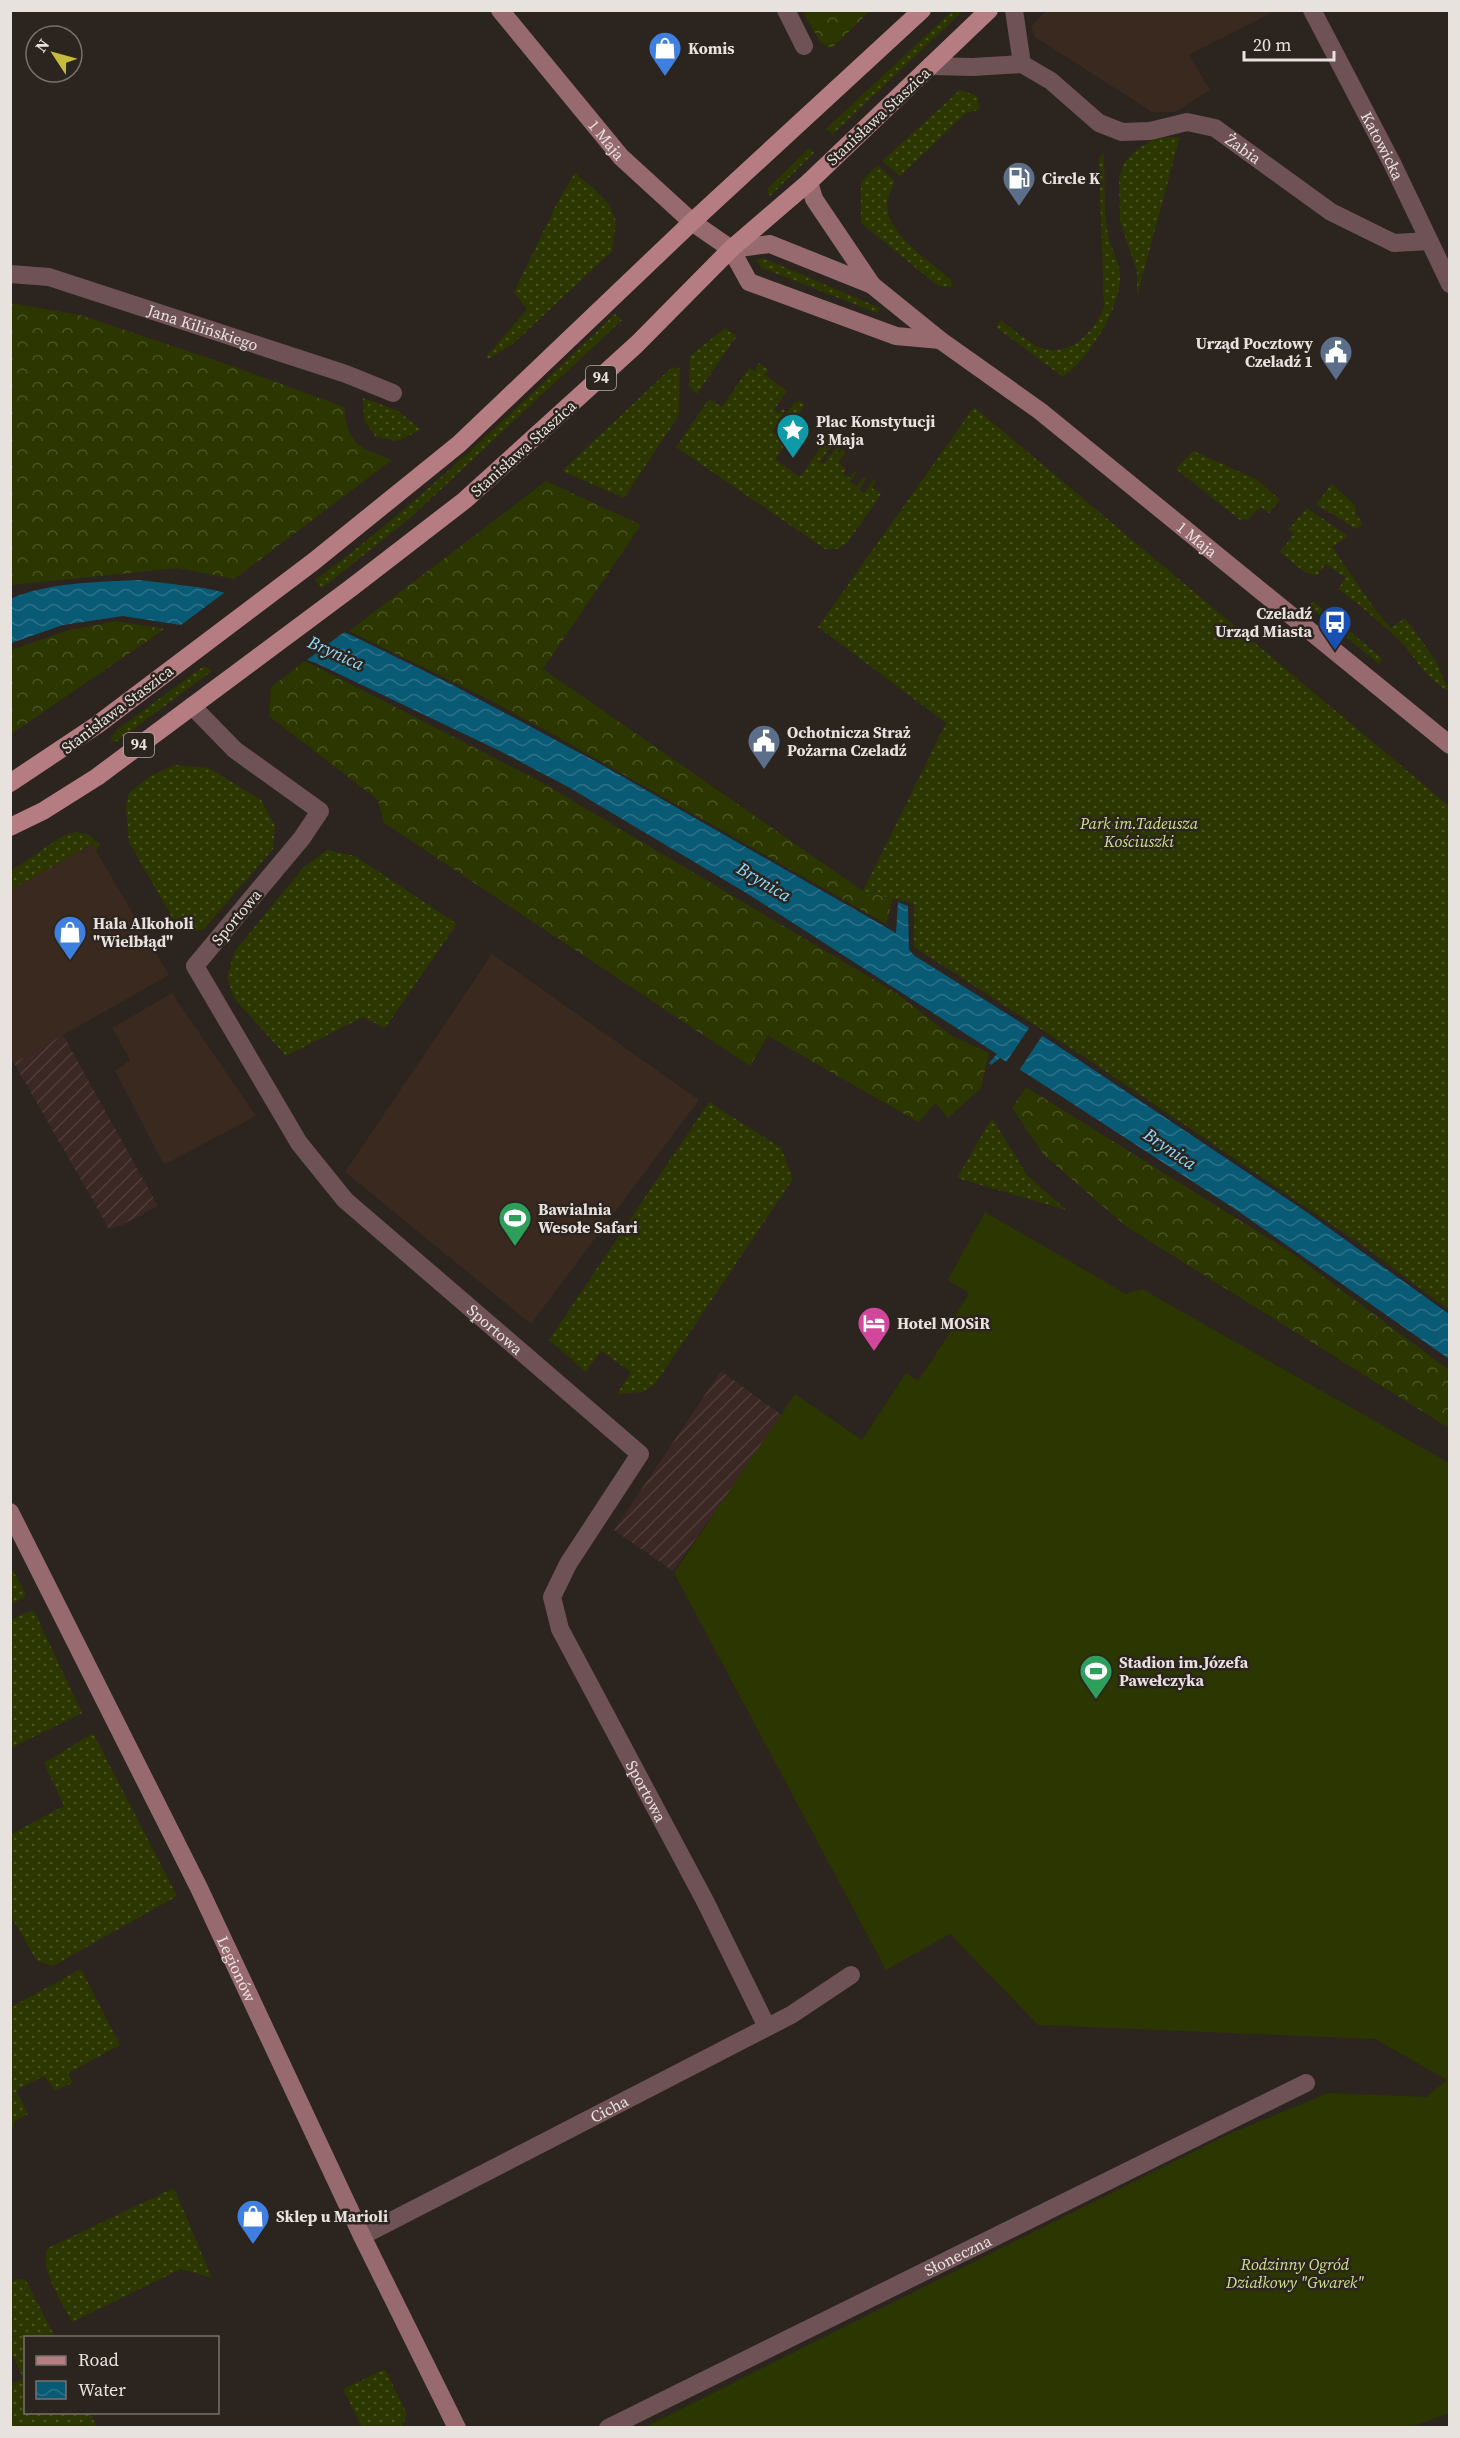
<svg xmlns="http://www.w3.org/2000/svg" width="1460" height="2438" viewBox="0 0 1460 2438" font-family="'Source Serif 4',serif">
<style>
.commercial{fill:#3a291f}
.industrial{fill:url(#industrial-furrows)}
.grass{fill:url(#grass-dots)}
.forest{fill:url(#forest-crowns)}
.garden{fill:#2c3600}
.water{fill:url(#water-waves)}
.pier{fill:#2c241f}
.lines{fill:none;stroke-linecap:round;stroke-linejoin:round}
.street{stroke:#6e5255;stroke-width:18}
.secondary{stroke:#966a6f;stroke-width:18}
.primary{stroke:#b57d82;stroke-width:18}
.labels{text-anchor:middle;stroke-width:5;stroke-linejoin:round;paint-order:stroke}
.shield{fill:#2c241f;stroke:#b0a9a5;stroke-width:1.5}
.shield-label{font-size:15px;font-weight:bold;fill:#e8e2df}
.poi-label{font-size:16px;font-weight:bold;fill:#e8e2df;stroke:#2c241f;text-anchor:start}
.street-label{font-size:16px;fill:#e8e2df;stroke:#2c241f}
.park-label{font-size:16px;font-style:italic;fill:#cce08b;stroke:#2c241f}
.water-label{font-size:18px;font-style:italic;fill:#8edbfd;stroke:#2c241f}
</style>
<defs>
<pattern id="industrial-furrows" width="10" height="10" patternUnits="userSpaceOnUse" patternTransform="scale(1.5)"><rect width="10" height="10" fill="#3b2824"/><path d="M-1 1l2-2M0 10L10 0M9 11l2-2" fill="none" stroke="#4e3d39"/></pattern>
<pattern id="grass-dots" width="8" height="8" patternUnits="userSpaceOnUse" patternTransform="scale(1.5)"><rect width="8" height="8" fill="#2c3600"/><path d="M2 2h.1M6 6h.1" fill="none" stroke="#4b5325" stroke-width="1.8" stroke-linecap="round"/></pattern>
<pattern id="forest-crowns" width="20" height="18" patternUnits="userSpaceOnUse" patternTransform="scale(1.5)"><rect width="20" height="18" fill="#2c3600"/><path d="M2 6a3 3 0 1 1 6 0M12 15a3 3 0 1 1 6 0" fill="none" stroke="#4b5325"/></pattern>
<pattern id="water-waves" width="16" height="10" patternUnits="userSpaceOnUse" patternTransform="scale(1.5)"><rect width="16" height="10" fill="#095a75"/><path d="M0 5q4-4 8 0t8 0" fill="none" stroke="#2d7188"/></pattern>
</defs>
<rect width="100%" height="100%" fill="#2c241f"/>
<path class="commercial" d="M1046,11v-1l229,1 -86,44 21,35 -35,22h-23l-117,-75 -4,-11z
M92,844l77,131 -155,88 -3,-1 -1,-172z
M492,954l207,146 -168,224 -186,-152z
M172,993l84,123 -92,49 -49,-94 15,-11 -18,-32z"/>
<path class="industrial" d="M63,1035l95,171 -36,19 -13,4 -95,-166z
M721,1371l62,45 -110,155 -59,-41z"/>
<path class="grass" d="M953,10l10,1 -130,123 -7,-5z
M960,90l17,6 3,13 -15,5 -65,62 -18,-15z
M1180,137l-43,159v-25l-17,-50 -1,-44 6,-16 13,-12 18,-11z
M809,148l5,5 -44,43 -3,-2 1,-6z
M1104,152c1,27 -1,56 4,83 3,14 13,30 12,44 0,30 -33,82 -57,98l-67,-50 5,-7c13,10 33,29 49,30 27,2 44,-21 54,-42l-5,-150z
M878,165l17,17c-2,5 -6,11 -7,17 -8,31 42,62 62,80l3,8 -15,-1 -77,-63v-41z
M575,173l18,15 16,16 7,17 -4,30 -99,93 -25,15 -2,-2 41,-48 -13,-17 43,-89z
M763,258l117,50 -3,5 -115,-45 -6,-8z
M615,314l7,6 -213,199 -87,69 -7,-8c108,-79 203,-174 300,-266z
M725,328l12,8 -40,58 -8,-8 1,-30z
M759,363l9,7 -3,5 22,16 -13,19 5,4 3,-6 3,3 -13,21 8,5 11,-17 -6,-4 10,-15 2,2 2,-3 6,5 -8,11 5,3 -27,40 25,18 26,-38 7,5 -13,18 4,2 17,-24 3,2 -13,20 11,-13 4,3 -8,11 8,6 -3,5 7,4 4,-6 2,1 -6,9 7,4 6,-9 3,2 -7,11 5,3 9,-13 3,1 -4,7 9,6 -33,48 -10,7h-13l-149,-102 33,-48 13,8 27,-39 5,3z
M680,367l-1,48 -55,83 -62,-27 108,-102z
M363,398l35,13 23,19 -24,11 -21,-4 -12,-17z
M974,407l475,399v504l-80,-60 -280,-190 -175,-113v-43l-51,-13 83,-168 -128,-96z
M1193,451l63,28 24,21 -11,13 -9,-6 -11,12 -9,1 -64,-51z
M1332,484l23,21 1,9 7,10 -7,5 -40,-25z
M1307,508l41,28 -16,11 44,64 15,17 14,-10 31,43 13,30c-21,-10 -33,-33 -49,-50 -19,-18 -41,-37 -62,-52l8,-11 -20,-14 -10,12 -13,-5 -23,-19 14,-18 -5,-5z
M1313,601l70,58 -4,5 -70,-57z
M204,666l8,5 -95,70 -5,1 -1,-4 7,-9z
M175,765l34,3 52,32 14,26 -2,23 -69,80 -17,3 -14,-13 -44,-77 -3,-35 3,-14 21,-17z
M76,832l13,3 11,10 -4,5 -4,-6 -81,46v-19l53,-36z
M327,850l28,6 102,68 -72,104 -22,-11 -77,39 -52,-58 -7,-21 8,-26 68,-83z
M709,1102l72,46 12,31 -138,205 -13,8 -25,2 14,-22 -30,-21 -15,21 -37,-32z
M992,1118l35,57 39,35 -109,-32z
M10,1565l15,28v4l-14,7z
M34,1611l48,102 -71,35v-128l13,-7z
M93,1733l84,163 -124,70 -16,-5 -26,-45v-82l53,-28 -20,-43z
M81,1969l39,76 -52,28 5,10 -18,7 -11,-14 -28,14 12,24 -14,8 -3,11v-126z
M174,2188l38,90 -31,-9 -109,53c-9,-18 -34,-55 -24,-74z
M18,2279h7l30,58 -29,1v74l64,1 7,14h-86v-42l12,-7 -12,-27v-69z
M385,2369l22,45 -5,13h-40l-19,-38z"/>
<path class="forest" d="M802,11h68l-38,37 -11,-5z
M11,303l69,12 152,51 112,41c3,37 15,41 48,53l-158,119 -56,-11 -167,17z
M546,481l95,44 -98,144 320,222 30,8 -7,25 -330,-188 -68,-37 -139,-68z
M116,621l49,8 -154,105v-84l58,-20z
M305,661l231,118 360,214 56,43 37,17 -8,35 -33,30 -12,-15 -18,19 -150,-86 -18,30 -366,-243 -6,-23 -109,-84 2,-29z
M1026,1087l263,164 160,119v58l-322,-201 -83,-72 -32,-47z"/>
<path class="garden" d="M985,1212l141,82 16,-5 307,174v950l-40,15 -764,-1 584,-293 99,-41 98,4 21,-17 -72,-41 -337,-14 -88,-91 -64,36 -212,-397 121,-179 67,46 44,-67 12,8 33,-50 -4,-3 22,-35 -21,-13z"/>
<path class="water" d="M140,580l64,8 66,15 81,32 98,48 155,83 292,167 2,-31 10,4 1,44 6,6 140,88 253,169 141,101v45l-211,-148 -208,-135 -30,-18 -9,7 -2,-2 8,-9 -249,-160 -178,-106 -68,-36 -186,-89 -97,-32 -96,-15 -60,9 -52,18 -1,-44c38,-17 90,-17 130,-19z"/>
<path class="pier" d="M228,590l42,10 77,30 -43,32 -86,-28 -41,-6z
M1031,1025l13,8 -26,39 -13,-8z"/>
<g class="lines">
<g class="street">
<path d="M786,10l18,36"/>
<path d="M1014,10l8,54"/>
<path id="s1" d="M1312,10l80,153 58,121"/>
<path id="s2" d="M930,66l43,1 49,-3 29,17 48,42 23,9 28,-1 37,-9 28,6 116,84 63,31 35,-2"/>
<path id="s3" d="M10,274l39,3 297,97 47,19"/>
<path id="s4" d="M192,706l43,44 85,61 -18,27 -107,128 104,177 46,57 295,254 -72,110 -16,33 8,32 145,272 62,126"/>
<path id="s5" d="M362,2236l429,-221 60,-40"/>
<path id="s6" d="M608,2428l698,-345"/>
</g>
<g class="secondary">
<path id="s7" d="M500,10l121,147 71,65 39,27 18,33 147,54 44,4"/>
<path d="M809,182l5,17 58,86"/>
<path id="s8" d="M731,249l39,-5 102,41 68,55 100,71 410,334"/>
<path id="s9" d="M10,1512l189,376 163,348 95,192"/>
</g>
<path class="primary" d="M10,783l87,-58 216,-163 146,-118 233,-222 230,-212
M10,827l33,-16 54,-34 254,-189 114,-88 172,-156 94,-95 78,-67 180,-172"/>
</g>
<defs>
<symbol id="shop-pin" viewBox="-11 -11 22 30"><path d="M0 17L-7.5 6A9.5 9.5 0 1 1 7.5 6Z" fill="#3f7fe0" stroke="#2c241f"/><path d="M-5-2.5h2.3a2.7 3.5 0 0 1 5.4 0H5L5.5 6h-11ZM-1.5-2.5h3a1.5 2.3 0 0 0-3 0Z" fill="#fff"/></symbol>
<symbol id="fuel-pin" viewBox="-11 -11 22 30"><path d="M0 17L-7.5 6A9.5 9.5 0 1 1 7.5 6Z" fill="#5c6f8a" stroke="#2c241f"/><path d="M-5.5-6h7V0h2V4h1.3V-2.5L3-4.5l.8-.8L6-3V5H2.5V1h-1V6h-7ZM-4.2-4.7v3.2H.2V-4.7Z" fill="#fff"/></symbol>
<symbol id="civic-pin" viewBox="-11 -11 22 30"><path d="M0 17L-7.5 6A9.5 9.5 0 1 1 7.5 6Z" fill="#5c6f8a" stroke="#2c241f"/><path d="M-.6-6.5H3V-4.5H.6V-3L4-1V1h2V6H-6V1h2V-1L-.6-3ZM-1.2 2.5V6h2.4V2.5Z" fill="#fff"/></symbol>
<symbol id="sight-pin" viewBox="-11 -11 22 30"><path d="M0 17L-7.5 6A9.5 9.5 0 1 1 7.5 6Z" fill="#0f9aa8" stroke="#2c241f"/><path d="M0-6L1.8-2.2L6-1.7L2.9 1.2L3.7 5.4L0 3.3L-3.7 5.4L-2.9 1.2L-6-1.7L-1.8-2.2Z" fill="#fff"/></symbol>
<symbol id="bus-pin" viewBox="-11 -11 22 30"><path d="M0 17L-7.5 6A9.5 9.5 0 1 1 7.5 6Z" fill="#1a4fb4" stroke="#2c241f"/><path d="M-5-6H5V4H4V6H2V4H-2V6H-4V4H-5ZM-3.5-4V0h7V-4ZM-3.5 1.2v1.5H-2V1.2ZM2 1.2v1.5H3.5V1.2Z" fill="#fff"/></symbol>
<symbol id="stadium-pin" viewBox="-11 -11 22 30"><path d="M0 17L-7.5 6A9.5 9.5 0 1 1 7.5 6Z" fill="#2e9e5b" stroke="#2c241f"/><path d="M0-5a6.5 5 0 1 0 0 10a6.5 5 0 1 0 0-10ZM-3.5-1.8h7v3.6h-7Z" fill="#fff"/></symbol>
<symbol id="hotel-pin" viewBox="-11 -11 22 30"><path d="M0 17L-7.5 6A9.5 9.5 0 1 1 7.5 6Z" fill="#d1479c" stroke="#2c241f"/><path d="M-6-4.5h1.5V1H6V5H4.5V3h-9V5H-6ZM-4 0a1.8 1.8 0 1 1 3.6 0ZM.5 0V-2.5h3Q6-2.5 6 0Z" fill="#fff"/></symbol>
</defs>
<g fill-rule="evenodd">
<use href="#shop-pin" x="646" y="29" width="38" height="52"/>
<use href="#fuel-pin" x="1000" y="159" width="38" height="52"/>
<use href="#civic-pin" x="1317" y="333" width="38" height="52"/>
<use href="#sight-pin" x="774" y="411" width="38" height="52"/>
<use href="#bus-pin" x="1316" y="603" width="38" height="52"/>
<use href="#civic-pin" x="745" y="722" width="38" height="52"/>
<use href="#shop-pin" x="51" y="913" width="38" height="52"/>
<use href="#stadium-pin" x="496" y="1199" width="38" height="52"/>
<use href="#hotel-pin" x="855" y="1304" width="38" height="52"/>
<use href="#stadium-pin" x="1077" y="1652" width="38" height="52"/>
<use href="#shop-pin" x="234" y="2197" width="38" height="52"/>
</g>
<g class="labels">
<g class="shield">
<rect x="586" y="366" width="30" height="24" rx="4.5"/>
<rect x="124" y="733" width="30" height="24" rx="4.5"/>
</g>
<g class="shield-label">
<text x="601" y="383">94</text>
<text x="139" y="750">94</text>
</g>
<g class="poi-label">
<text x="688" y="54">Komis</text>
<text x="1042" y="184">Circle K</text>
<text x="1313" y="349" text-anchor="end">Urząd Pocztowy<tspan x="1313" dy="18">Czeladź 1</tspan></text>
<text x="816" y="427">Plac Konstytucji<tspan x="816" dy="18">3 Maja</tspan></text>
<text x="1312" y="619" text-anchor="end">Czeladź<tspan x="1312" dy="18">Urząd Miasta</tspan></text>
<text x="787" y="738">Ochotnicza Straż<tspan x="787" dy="18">Pożarna Czeladź</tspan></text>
<text x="93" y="929">Hala Alkoholi<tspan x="93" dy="18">"Wielbłąd"</tspan></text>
<text x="538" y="1215">Bawialnia<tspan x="538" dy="18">Wesołe Safari</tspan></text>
<text x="897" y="1329">Hotel MOSiR</text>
<text x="1119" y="1668">Stadion im.Józefa<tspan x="1119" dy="18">Pawełczyka</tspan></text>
<text x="276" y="2222">Sklep u Marioli</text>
</g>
<g class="street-label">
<text transform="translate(878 116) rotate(-43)" y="6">Stanisława Staszica</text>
<text dy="6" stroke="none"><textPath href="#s7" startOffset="168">1 Maja</textPath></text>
<text dy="6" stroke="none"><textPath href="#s1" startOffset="153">Katowicka</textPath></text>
<text dy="6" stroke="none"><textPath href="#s2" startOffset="344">Żabia</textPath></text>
<text dy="6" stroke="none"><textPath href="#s3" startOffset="201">Jana Kilińskiego</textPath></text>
<text transform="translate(523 448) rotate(-42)" y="6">Stanisława Staszica</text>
<text dy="6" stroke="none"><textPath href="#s8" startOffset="562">1 Maja</textPath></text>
<text transform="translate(117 709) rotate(-37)" y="6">Stanisława Staszica</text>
<text transform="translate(236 917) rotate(-50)" y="6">Sportowa</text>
<text dy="6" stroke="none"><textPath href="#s4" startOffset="842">Sportowa</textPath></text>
<text dy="6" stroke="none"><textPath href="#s4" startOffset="1418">Sportowa</textPath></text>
<text dy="6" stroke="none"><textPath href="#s9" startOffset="510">Legionów</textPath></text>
<text dy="6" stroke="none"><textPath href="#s5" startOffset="278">Cicha</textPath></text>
<text dy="6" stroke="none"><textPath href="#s6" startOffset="390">Słoneczna</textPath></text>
</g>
<g class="park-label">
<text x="1139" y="829">Park im.Tadeusza<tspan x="1139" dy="18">Kościuszki</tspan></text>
<text x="1295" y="2270">Rodzinny Ogród<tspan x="1295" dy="18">Działkowy "Gwarek"</tspan></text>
</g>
<g class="water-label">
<text transform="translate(336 653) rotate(24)" y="6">Brynica</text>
<text transform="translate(764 882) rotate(31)" y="6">Brynica</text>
<text transform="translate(1170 1149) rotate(34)" y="6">Brynica</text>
</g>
</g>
<rect width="1460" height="2438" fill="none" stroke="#e8e2df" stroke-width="24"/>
<rect x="24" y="2336" width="195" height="78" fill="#2c241f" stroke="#77706c" stroke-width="1.5"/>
<rect x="36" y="2356" width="30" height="9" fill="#b57d82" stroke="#77706c" stroke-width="1.5"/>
<text x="78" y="2366" font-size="18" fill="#e8e2df">Road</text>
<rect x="36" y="2381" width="30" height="18" fill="url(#water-waves)" stroke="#77706c" stroke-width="1.5"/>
<text x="78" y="2396" font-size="18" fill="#e8e2df">Water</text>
<g transform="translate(54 54) rotate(306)"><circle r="28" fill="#2c241f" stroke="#77706c" stroke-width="1.5"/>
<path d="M0-4.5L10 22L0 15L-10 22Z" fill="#c6bc3c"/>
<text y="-9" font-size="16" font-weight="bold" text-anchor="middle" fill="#e8e2df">N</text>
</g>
<path d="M1244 51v9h90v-9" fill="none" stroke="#e8e2df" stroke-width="3"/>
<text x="1253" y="51" font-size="18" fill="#e8e2df" stroke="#2c241f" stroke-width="4.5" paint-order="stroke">20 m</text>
</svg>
